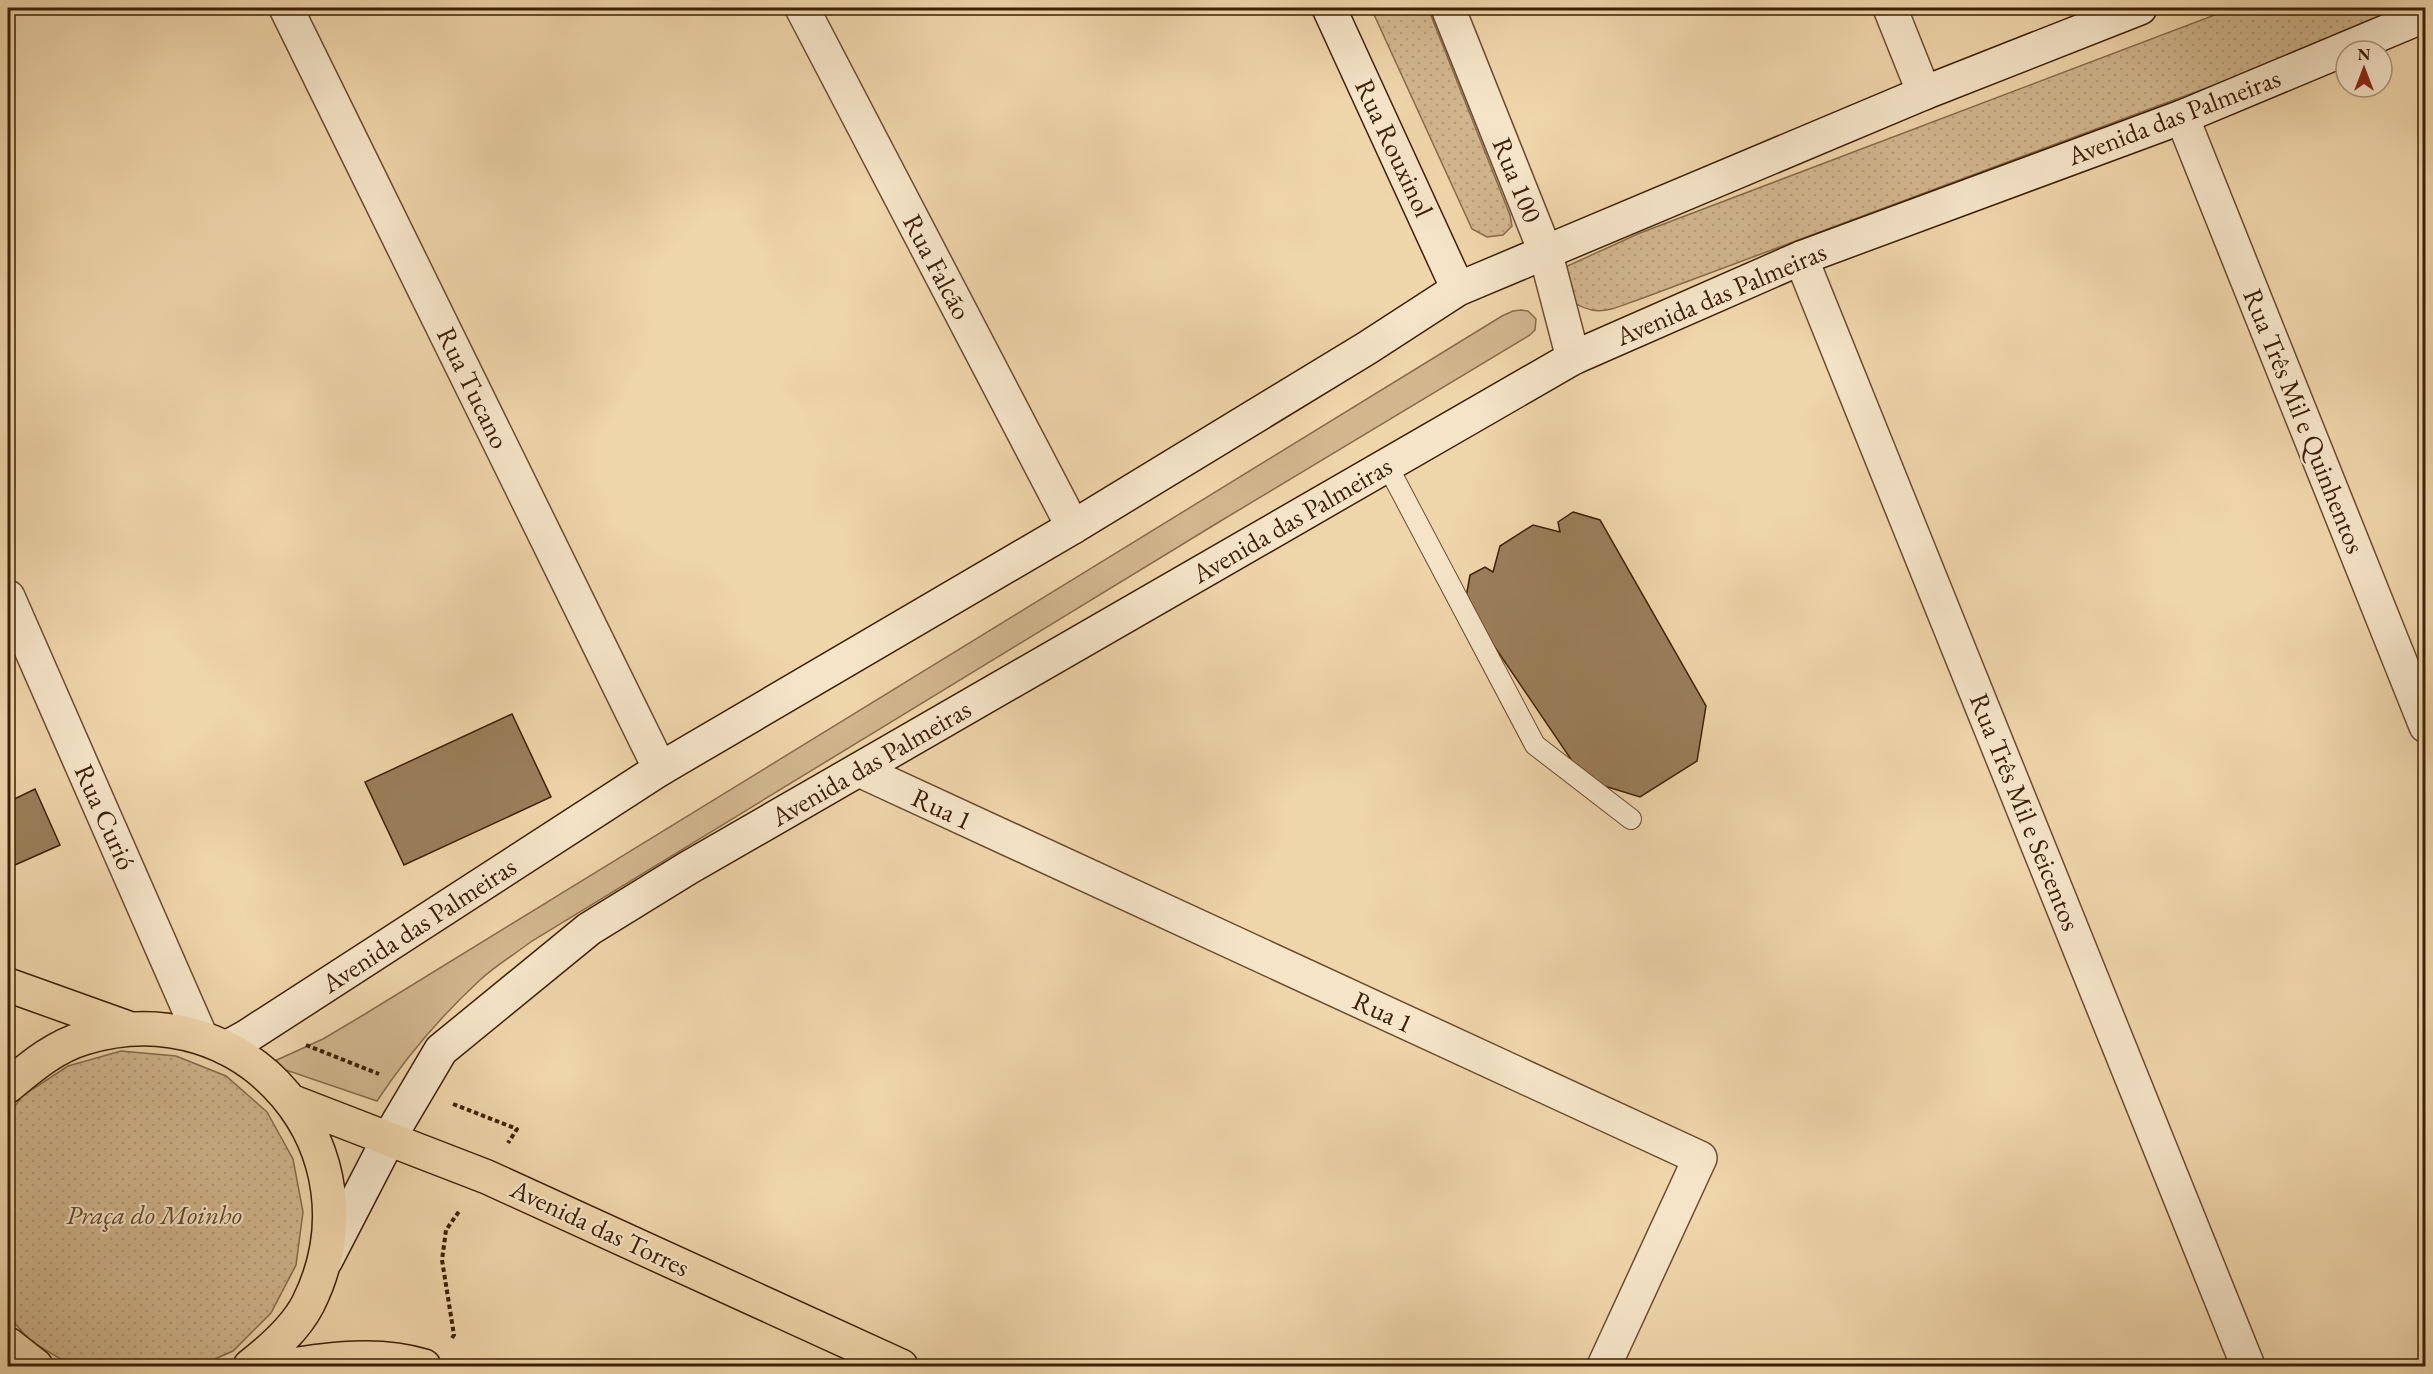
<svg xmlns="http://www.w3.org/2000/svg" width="2433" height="1374" viewBox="0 0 2433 1374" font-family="'EB Garamond',serif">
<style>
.grass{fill:#d1b68e;stroke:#876b4a;stroke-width:1.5}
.park{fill:url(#park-dots);stroke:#876b4a;stroke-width:1.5}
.building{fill:#9a7e5b;stroke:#3d2006;stroke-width:1.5}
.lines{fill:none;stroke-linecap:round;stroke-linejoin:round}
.lane-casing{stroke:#6a4d2f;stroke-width:22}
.street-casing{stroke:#6a4d2f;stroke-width:36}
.secondary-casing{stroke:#3d2006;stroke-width:36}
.primary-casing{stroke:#3d2006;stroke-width:36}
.path{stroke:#3d2006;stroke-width:4;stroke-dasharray:4.5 3;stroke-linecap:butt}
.lane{stroke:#f5e4c8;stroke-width:20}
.street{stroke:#f5e4c8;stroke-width:33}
.secondary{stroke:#f5e4c8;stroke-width:33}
.primary{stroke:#efd5aa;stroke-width:33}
.labels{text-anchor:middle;stroke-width:4.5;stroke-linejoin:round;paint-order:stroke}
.street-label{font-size:27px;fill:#3d2006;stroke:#f5e4c8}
.park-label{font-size:27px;font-style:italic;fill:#624628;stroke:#f5e4c8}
</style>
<defs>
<pattern id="park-dots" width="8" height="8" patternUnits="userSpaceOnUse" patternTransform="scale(1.5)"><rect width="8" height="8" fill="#d1b68e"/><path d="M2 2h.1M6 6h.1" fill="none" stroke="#b49c79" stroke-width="1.8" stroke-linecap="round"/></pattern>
</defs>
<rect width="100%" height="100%" fill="#efd5aa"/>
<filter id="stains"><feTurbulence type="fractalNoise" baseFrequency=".00333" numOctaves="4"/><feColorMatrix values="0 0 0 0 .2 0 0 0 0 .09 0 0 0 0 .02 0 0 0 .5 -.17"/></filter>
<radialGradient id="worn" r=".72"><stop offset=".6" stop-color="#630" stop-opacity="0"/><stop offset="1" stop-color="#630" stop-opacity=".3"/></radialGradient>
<path class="grass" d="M1521,310l7,1 8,8 -1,11 -5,5 -311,187 -687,419c-17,13 -37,25 -52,39 -39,36 -74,77 -103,121l-109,-37 55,-25 42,-25 1137,-698 11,-5z"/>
<path class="park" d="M1371,8h57l82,207 2,11 -9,9 -16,2 -15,-8z
M2233,8h168l-18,14 -740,276c-35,12 -45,22 -78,-1l-2,-29 77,-35z
M121,1051l55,5 50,20 41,36 26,47 10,53 -7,53 -25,48 -38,38 -34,15h-127l-43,-26 -21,-25v-199l14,-20 46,-30z"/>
<path class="building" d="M1573,512l27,8 106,186 -9,55 -57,36 -55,-17 -120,-177 5,-28 15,-8 8,5 7,-26 33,-21 27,7 -2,-10z
M512,714l39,83 -147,68 -39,-83z
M35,789l25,56 -52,23v-66z"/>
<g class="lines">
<defs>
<path id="lane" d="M1387,465l148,280 96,74"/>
<path id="street" d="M286,8l374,761
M802,8l271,519
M1448,8l97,243 28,107
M1890,8l34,85
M2182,117l244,609
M1801,258l447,1108
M8,597l193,440
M859,770l841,388 -96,208"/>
<path id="secondary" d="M1329,8l129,281
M226,1048l20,-11 414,-268 413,-242 294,-179 91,-59 466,-196 216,-85
M326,1260l63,-122 52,-88 148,-121 99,-61 885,-510 228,-100 381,-141 244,-102"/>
<path id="primary" d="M8,985l120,43
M8,1086c23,-19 46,-39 76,-48 163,-50 300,114 224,266 -13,25 -36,45 -58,62
M293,1102l194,75 414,189
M8,1344l28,22
M284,1366c45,-7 96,-14 140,0"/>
</defs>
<use href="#lane" class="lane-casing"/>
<use href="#street" class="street-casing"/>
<use href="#secondary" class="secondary-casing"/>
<use href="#primary" class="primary-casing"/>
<path class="path" d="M306,1045l73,29
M453,1104l64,25 -9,14
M452,1338l2,-3 -12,-75 4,-30 14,-20"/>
<use href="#lane" class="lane"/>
<use href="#street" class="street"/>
<use href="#secondary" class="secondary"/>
<use href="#primary" class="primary"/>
</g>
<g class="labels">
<g class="street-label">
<text transform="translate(2174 117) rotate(-21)" y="9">Avenida das Palmeiras</text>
<text transform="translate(1394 148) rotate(65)" y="9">Rua Rouxinol</text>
<text transform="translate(1517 180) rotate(68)" y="9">Rua 100</text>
<text transform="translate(937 267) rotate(62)" y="9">Rua Falcão</text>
<text transform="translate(1721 294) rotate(-23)" y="9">Avenida das Palmeiras</text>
<text transform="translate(473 388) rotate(64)" y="9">Rua Tucano</text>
<text transform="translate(2304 421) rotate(68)" y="9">Rua Três Mil e Quinhentos</text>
<text transform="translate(1292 520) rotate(-30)" y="9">Avenida das Palmeiras</text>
<text transform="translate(871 763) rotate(-30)" y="9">Avenida das Palmeiras</text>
<text transform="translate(942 809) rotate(25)" y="9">Rua 1</text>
<text transform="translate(2025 812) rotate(68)" y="9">Rua Três Mil e Seicentos</text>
<text transform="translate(105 817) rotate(66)" y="9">Rua Curió</text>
<text transform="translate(419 925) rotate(-33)" y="9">Avenida das Palmeiras</text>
<text transform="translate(1383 1012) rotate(25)" y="9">Rua 1</text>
<text transform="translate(600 1228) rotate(25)" y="9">Avenida das Torres</text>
</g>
<g class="park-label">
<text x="154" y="1224">Praça do Moinho</text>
</g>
</g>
<rect width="2433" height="1374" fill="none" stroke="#efd5aa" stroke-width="30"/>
<rect x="9" y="9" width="2415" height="1356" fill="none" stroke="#3d2006" stroke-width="3"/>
<rect x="15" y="15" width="2403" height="1344" fill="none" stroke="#3d2006" stroke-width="1.5"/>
<g transform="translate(2364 69)"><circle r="28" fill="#f5e4c8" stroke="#ab967a" stroke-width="1.5"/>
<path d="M0-4.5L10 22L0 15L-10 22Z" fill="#8f2418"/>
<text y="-9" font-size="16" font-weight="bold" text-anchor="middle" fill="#3d2006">N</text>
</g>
<rect width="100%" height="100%" filter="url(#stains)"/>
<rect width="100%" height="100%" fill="url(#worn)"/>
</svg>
